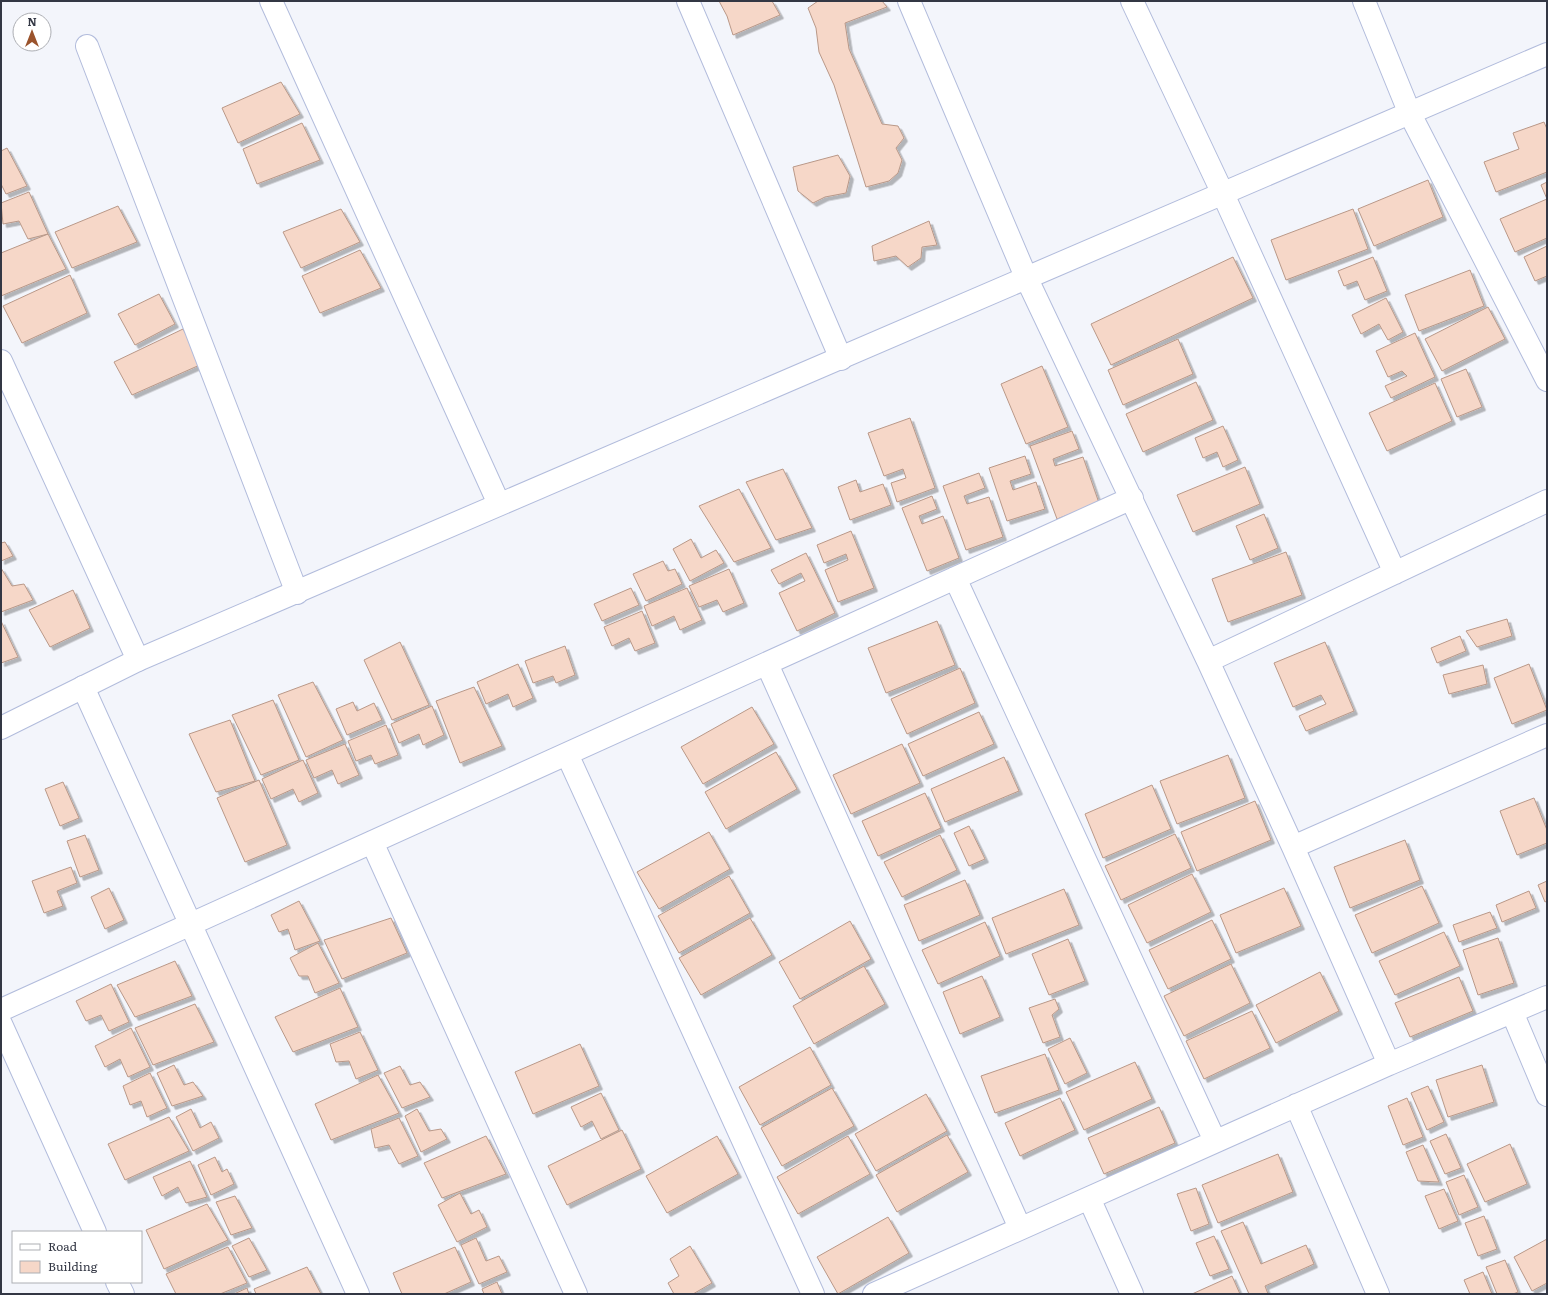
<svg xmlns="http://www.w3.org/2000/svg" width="1548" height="1295" viewBox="0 0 1548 1295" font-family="Literata,serif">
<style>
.building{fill:#f6d7c8;stroke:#b99888;filter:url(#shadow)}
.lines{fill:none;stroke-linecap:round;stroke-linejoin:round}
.minor-casing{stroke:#b2bcdc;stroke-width:24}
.tertiary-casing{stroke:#b2bcdc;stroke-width:24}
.minor{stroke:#fff;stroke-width:22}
.tertiary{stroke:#fff;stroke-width:22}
</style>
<defs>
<filter id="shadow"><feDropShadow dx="3.5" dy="3.5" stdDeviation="0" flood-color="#0004"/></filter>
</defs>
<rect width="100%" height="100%" fill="#f3f5fb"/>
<path class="building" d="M719,1h53l8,14 -47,20 -6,-19z
M818,1h64l5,6 -42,16 4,26 33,75 16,2 6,12 -8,10 6,12 -4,13 -9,8 -23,6 -32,-102 -15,-33 -3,-24 -8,-20z
M281,82l19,32 -62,29 -16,-35z
M1544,122l3,7v43l-51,20 -12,-30 35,-13 -6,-16z
M302,123l18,37 -63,24 -14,-35z
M7,148l20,38 -21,8 -5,-10v-33z
M838,155l12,21 -4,17 -21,4 -12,6 -15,-12 -5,-24z
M1428,180l15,37 -69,29 -16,-37z
M1547,182v56l-32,14 -15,-33 47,-20 -6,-14z
M29,192l19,42 -20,5 -9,-18 -16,3 -2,-21z
M118,206l19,36 -65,26 -17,-36z
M341,209l19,33 -59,26 -18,-36z
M1353,209l15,40 -82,31 -15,-40z
M929,221l8,24 -15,2 -1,11 -13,9 -12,-11 -22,5 -2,-15z
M48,234l18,35 -65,27v-43z
M1547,246v30l-12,5 -11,-24z
M360,250l21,38 -61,25 -18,-37z
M1233,257l20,41 -142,67 -20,-41z
M1373,257l14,34 -22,9 -8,-19 -13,5 -6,-15z
M1470,270l14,36 -65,25 -14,-36z
M70,275l17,38 -65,30 -19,-37z
M159,294l16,30 -40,21 -17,-31z
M1386,298l17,34 -15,8 -9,-16 -18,10 -9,-19z
M1488,307l17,32 -63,32 -17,-32z
M183,329l19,35 -70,31 -18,-33z
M1415,333l20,44 -44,21 -6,-12 22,-10 -5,-5 -14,6 -12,-26z
M1178,339l15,35 -70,31 -15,-35z
M1042,366l26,61 -42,17 -25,-60z
M1466,369l16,38 -25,10 -16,-38z
M1196,382l17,38 -70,32 -17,-38z
M1435,383l17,38 -65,30 -18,-38z
M910,418l25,70 -38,14 -6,-19 15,-5 -3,-9 -19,7 -16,-43z
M1223,426l15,34 -15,7 -6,-15 -14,6 -8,-20z
M1072,431l7,18 -26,10 2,7 28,-9 16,46 -42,16 -27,-73z
M1025,456l6,18 -21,7 3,9 23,-8 9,27 -38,12 -18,-53z
M1245,467l15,37 -67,28 -16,-37z
M783,469l29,59 -36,12 -30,-58z
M979,473l6,15 -21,8 3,8 22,-7 14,40 -37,13 -23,-64z
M856,480l4,12 23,-8 8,21 -41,15 -12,-33z
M739,489l32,59 -37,14 -35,-56z
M932,496l5,13 -18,7 3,8 21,-8 16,42 -32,13 -25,-63z
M1264,514l14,34 -28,12 -14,-34z
M851,531l23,57 -36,14 -13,-32 23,-10 -2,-6 -22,9 -7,-18z
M691,539l10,19 15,-8 8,13 -34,18 -17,-32z
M5,542l8,14 -12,5v-18z
M1286,552l16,43 -74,27 -16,-43z
M806,553l29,60 -38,18 -18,-38 26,-12 -4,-8 -22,11 -8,-14z
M663,561l5,10 7,-2 7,15 -36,17 -13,-27z
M1,568l11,18 12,-2 9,16 -32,12z
M729,569l15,34 -21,9 -6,-12 -18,7 -10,-21z
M631,588l8,17 -37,16 -8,-17z
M687,588l15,32 -22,10 -6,-14 -22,10 -8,-20z
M73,590l17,38 -40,19 -21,-37z
M642,611l13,32 -20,8 -6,-13 -17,8 -8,-19z
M1507,619l5,17 -35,11 -11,-16z
M1,621l17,36 -17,6z
M937,621l18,44 -69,28 -18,-45z
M1460,636l6,15 -29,12 -6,-15z
M400,642l29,63 -37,15 -28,-60z
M1325,642l29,69 -48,20 -7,-15 27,-12 -5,-9 -28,12 -19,-44z
M565,646l10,29 -19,8 -3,-7 -20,7 -8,-22z
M518,664l15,34 -20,9 -5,-13 -22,10 -9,-22z
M1529,664l18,46 -35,14 -18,-46z
M1483,665l4,19 -38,10 -6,-19z
M960,668l15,35 -68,31 -16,-35z
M313,682l30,58 -37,17 -28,-62z
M474,687l28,59 -42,17 -24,-62z
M273,700l26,60 -38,15 -29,-60z
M353,702l4,9 17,-8 8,17 -35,15 -11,-26z
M432,706l12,29 -21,10 -4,-11 -20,9 -8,-19z
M752,707l22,37 -71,40 -22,-37z
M979,712l15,32 -71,32 -15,-32z
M230,720l25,61 -39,11 -27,-58z
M386,725l12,30 -23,9 -4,-9 -15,6 -8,-20z
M345,744l14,31 -21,9 -6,-14 -18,8 -8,-18z
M902,744l18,39 -69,31 -18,-39z
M776,752l21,37 -71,40 -21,-37z
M1228,755l17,43 -68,26 -17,-43z
M1004,757l15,34 -74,31 -14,-33z
M303,760l15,33 -19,9 -6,-13 -22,10 -9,-20z
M259,780l28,65 -42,17 -28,-64z
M63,782l16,36 -19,8 -15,-37z
M1152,785l19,44 -68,29 -18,-44z
M925,793l16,35 -63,28 -16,-35z
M1534,798l13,32v13l-30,12 -17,-44z
M1255,801l16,39 -74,31 -16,-39z
M969,826l16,33 -16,7 -15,-33z
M709,832l21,37 -71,40 -22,-37z
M1175,834l16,34 -70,32 -16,-34z
M85,835l14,35 -19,7 -13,-36z
M940,835l17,35 -55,27 -18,-35z
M1405,840l15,40 -70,28 -16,-41z
M71,867l6,16 -20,8 6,15 -19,7 -12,-32z
M1192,874l19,38 -64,31 -19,-38z
M729,876l21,37 -71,40 -21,-37z
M965,880l15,35 -61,26 -15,-36z
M1547,881v20l-2,1 -7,-17z
M1422,886l17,37 -67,30 -17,-38z
M109,888l15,32 -19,9 -14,-32z
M1284,888l17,38 -65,27 -16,-38z
M1064,889l15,36 -73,29 -14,-36z
M1529,891l7,17 -34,14 -6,-17z
M299,901l21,40 -25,9 -7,-21 -9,3 -8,-17z
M1490,912l7,16 -38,14 -6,-17z
M391,918l16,35 -65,26 -18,-39z
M750,918l22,37 -71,40 -22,-37z
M1212,920l19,39 -63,30 -19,-39z
M850,921l21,38 -71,40 -21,-37z
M985,922l15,34 -62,28 -16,-34z
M1444,932l16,34 -65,29 -16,-34z
M1498,938l16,45 -36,12 -15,-45z
M1068,939l17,42 -36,14 -17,-41z
M318,943l21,40 -24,10 -7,-17h-9l-9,-18z
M175,961l17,35 -57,21 -18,-32z
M1231,964l19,39 -66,33 -20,-40z
M864,966l21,38 -71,40 -21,-38z
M1320,972l19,39 -63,32 -20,-38z
M982,976l18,41 -40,17 -17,-42z
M1459,977l14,34 -63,26 -15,-34z
M111,984l18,38 -20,9 -8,-16 -15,6 -10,-20z
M340,988l18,39 -65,25 -18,-35z
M1055,999l4,10 -7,6 8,22 -17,6 -14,-35z
M195,1004l19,38 -61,23 -18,-37z
M1252,1011l18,37 -66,31 -18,-38z
M131,1028l19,39 -22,10 -8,-18 -15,8 -10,-21z
M360,1032l18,38 -22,9 -7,-18 -13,1 -6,-18z
M1070,1038l17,35 -22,11 -17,-35z
M580,1044l19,42 -66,28 -18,-42z
M810,1047l21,38 -71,40 -21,-38z
M1045,1054l14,36 -64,23 -14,-37z
M1135,1062l17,37 -68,31 -18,-38z
M174,1065l10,20 9,-3 10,14 -31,10 -15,-33z
M1482,1065l12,37 -46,15 -12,-37z
M400,1066l10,19 10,-3 10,15 -28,11 -18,-35z
M150,1073l17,35 -20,9 -6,-16 -11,4 -7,-19z
M378,1075l21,38 -68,27 -16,-36z
M1428,1086l16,36 -17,8 -16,-37z
M832,1088l22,38 -72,40 -21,-38z
M601,1093l18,37 -18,9 -9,-18 -11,6 -10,-20z
M926,1094l21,37 -71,40 -21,-37z
M1060,1098l15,32 -55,26 -15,-33z
M1407,1098l16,39 -20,8 -15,-39z
M1159,1107l16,36 -71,31 -16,-36z
M191,1109l9,19 11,-6 8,16 -26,13 -17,-34z
M417,1109l12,22 12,-2 6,10 -26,13 -16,-36z
M169,1117l20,34 -64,29 -17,-36z
M399,1118l19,38 -19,8 -10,-19 -14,3 -4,-19z
M622,1130l19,39 -74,36 -19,-39z
M1446,1134l15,34 -16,6 -15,-33z
M947,1135l21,37 -71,40 -21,-37z
M486,1136l20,38 -64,24 -18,-35z
M717,1136l21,38 -71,39 -21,-37z
M848,1136l22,38 -72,40 -21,-37z
M1510,1144l17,40 -42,18 -18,-38z
M1423,1145l16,37 -21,-1 -12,-29z
M1278,1154l15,38 -75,31 -16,-38z
M215,1157l7,15 5,-3 7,15 -23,11 -13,-30z
M190,1161l17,36 -21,6 -8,-16 -16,9 -9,-19z
M1464,1175l14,32 -19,8 -13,-33z
M1196,1188l13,36 -18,7 -14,-37z
M1444,1189l14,32 -19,8 -14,-33z
M460,1193l11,21 8,-4 8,17 -30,15 -19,-37z
M235,1196l17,32 -21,7 -15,-33z
M207,1204l21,36 -64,29 -18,-39z
M1484,1216l13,33 -19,7 -13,-33z
M888,1217l21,36 -71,41 -21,-37z
M1243,1222l18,42 45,-19 8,19 -49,22 3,8h-19l-28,-63z
M1214,1236l15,33 -19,7 -14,-33z
M249,1238l18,32 -18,7 -17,-31z
M476,1238l10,23 13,-5 8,16 -28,12 -18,-39z
M1547,1239v44l-15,8 -18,-34z
M690,1246l22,37 -19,11h-19l-6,-11 11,-7 -9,-17z
M228,1247l19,36 -27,11h-44l-10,-20z
M455,1247l16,35 -27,12h-42l-9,-21z
M1505,1260l13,32 -5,2h-16l-11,-27z
M307,1267l14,27h-65l-2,-5z
M1483,1272l9,22h-22l-6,-14z
M1232,1276l8,18h-48z
M497,1282l5,12h-18l-2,-5z
M247,1288l2,6h-15z"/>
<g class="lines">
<defs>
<path id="minor" d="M271,1l228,503
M688,1l153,358
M909,1l117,276 182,384 339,-160
M1132,1l91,193 172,379
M1364,1l46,113 137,266
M87,46l210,547
M1,361l137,299
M955,578l260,563
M1208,661l85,186 96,217 158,-67
M767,664l253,564
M83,687l275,607
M567,754l246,540
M372,842l204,452
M1293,847l254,-112
M1,1010l1131,-512
M1512,1012l35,83
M1,1024l94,208
M1296,1105l82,189
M1089,1198l43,96
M117,1282l6,12
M874,1294l515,-230"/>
<path id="tertiary" d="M1,728l137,-68 1409,-606"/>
</defs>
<use href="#minor" class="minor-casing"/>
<use href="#tertiary" class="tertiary-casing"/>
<use href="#minor" class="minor"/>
<use href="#tertiary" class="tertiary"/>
</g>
<rect width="1548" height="1295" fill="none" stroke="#333744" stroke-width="4"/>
<rect x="12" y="1231" width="130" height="52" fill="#ffffff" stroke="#adafb4"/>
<rect x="20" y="1244" width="20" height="6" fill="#ffffff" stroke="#adafb4"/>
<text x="48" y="1251" font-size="12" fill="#333744">Road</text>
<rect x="20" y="1261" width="20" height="12" fill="#f6d7c8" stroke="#adafb4"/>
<text x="48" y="1271" font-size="12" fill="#333744">Building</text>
<g transform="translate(32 32)"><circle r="19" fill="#ffffff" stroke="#adafb4"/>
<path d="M0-3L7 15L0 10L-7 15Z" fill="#9a532c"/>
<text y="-6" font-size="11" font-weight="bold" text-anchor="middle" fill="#333744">N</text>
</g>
</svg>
